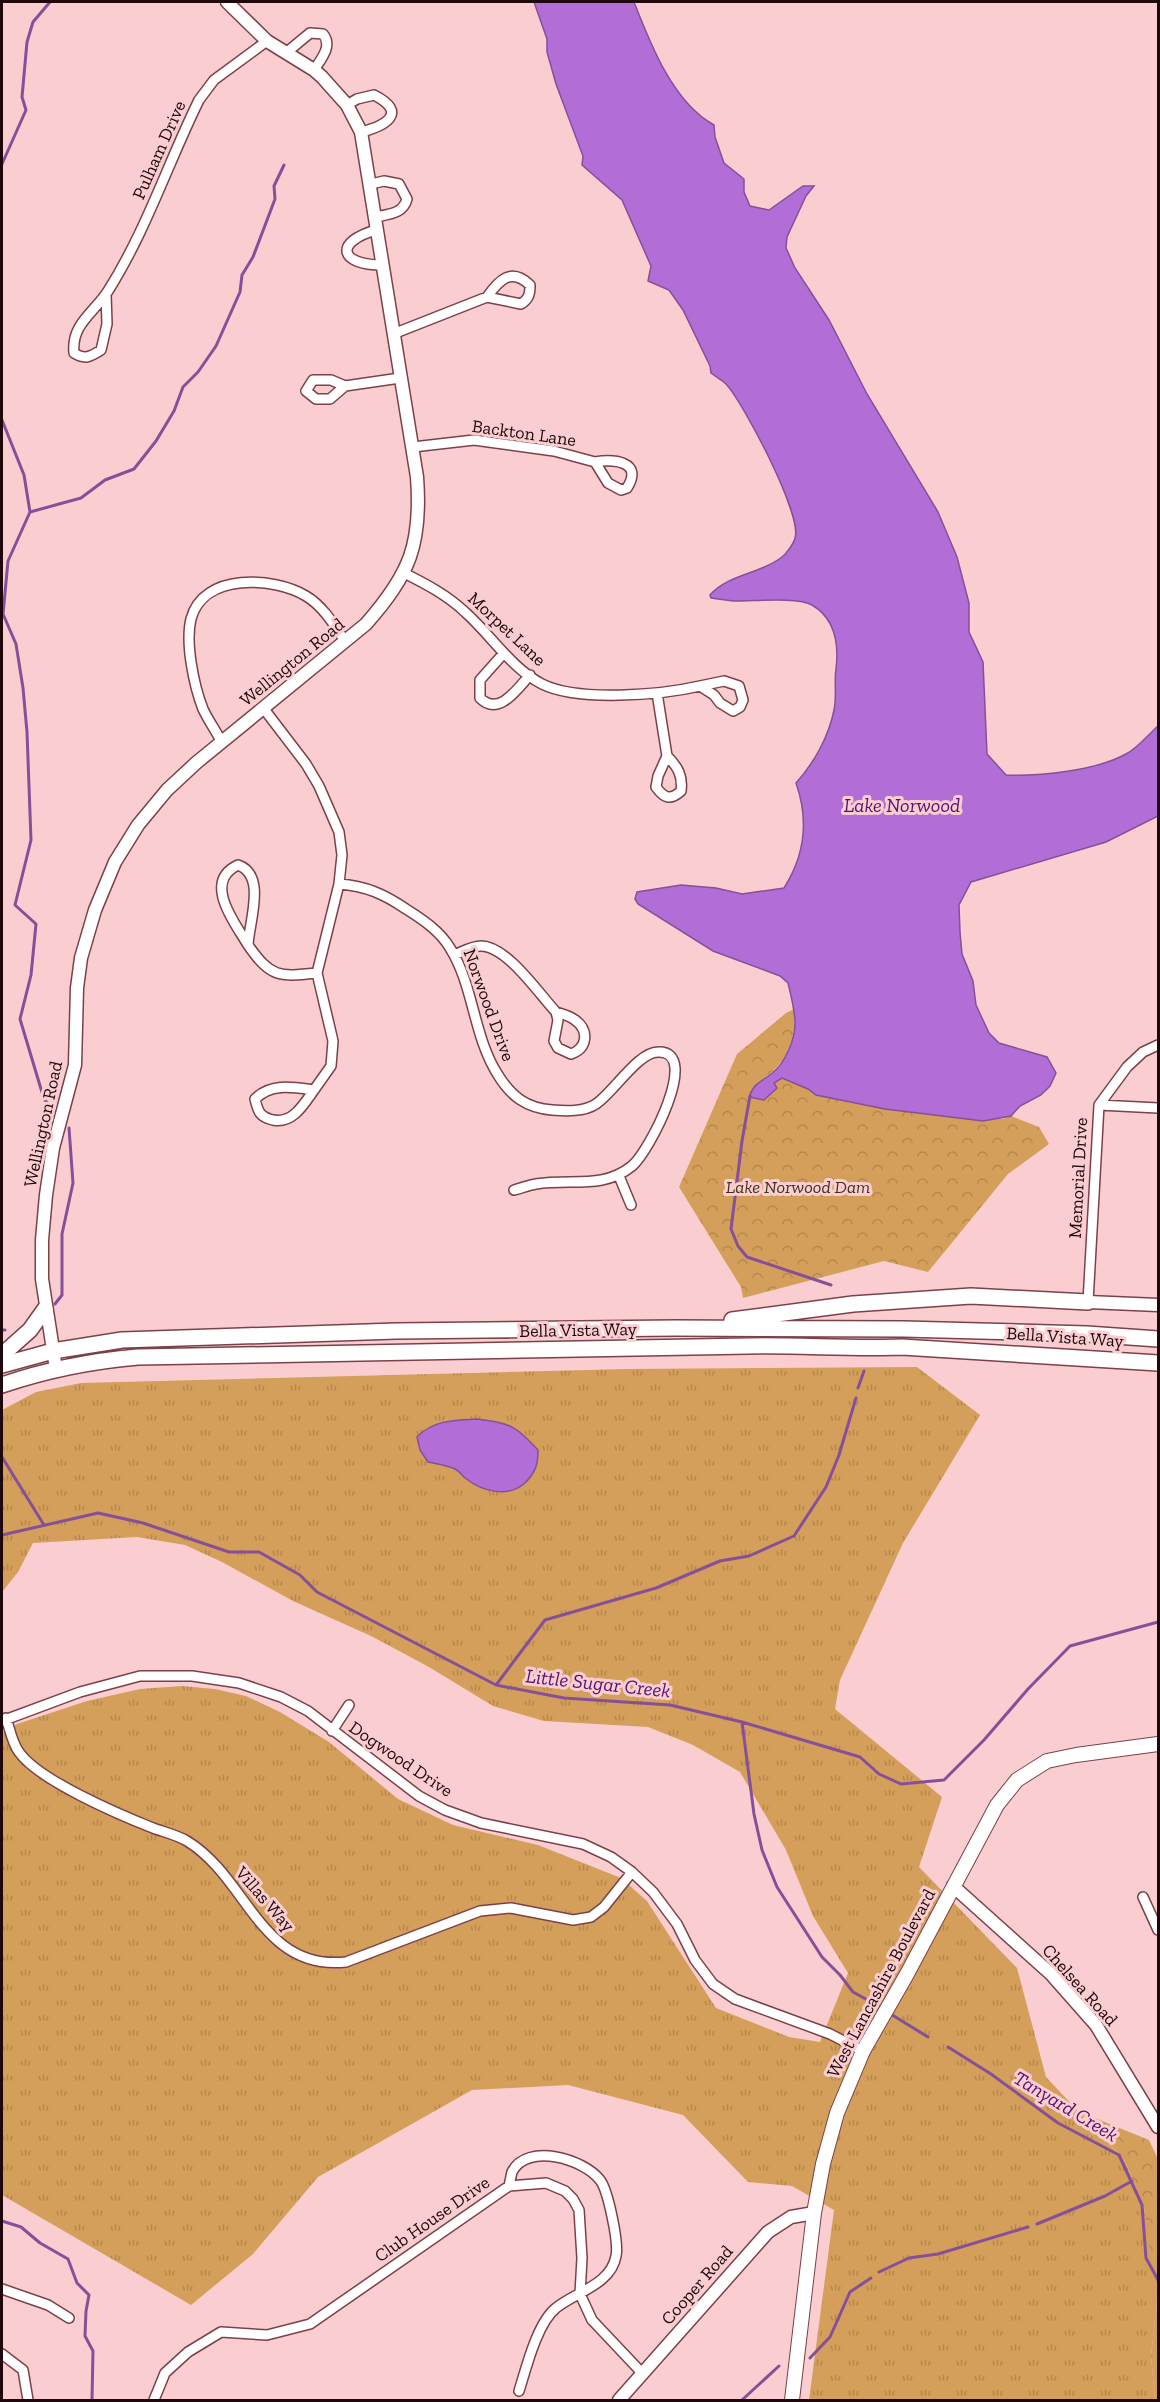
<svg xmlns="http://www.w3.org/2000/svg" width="1160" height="2402" viewBox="0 0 1160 2402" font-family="'Zilla Slab',serif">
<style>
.grass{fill:url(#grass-tufts)}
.park{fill:url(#park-crowns)}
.water{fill:#b26ed6;stroke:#864f99;stroke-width:1.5}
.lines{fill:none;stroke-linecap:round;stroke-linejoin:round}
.stream{stroke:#864f99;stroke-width:3}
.minor-casing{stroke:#7c4048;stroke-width:12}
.tertiary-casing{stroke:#7c4048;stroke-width:15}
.secondary-casing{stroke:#7c4048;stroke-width:16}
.primary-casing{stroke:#7c4048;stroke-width:18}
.minor{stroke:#fff;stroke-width:9}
.tertiary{stroke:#fff;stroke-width:12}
.secondary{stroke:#fff;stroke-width:14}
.primary{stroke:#fff;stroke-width:15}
.labels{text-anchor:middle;stroke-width:6;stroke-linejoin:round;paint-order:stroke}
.street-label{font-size:18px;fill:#1f080b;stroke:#faced1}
.park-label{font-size:18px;font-style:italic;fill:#40311d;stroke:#faced1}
.water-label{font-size:20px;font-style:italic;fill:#551272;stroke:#faced1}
</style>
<defs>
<pattern id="grass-tufts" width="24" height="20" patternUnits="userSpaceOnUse" patternTransform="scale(1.5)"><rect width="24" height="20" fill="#d49f5a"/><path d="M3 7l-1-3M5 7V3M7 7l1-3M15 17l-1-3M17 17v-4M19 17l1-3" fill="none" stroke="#b6874d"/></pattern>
<pattern id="park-crowns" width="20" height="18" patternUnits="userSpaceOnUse" patternTransform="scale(1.5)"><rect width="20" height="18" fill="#d49f5a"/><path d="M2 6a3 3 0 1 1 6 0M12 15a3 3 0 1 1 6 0" fill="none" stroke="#b6874d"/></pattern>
</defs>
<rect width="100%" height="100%" fill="#faced1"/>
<path class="grass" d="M917,1367l63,48 -77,128 -63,137 -5,29 107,88 -23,70 98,101 29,109 79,84 19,47 7,36 6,61 -6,50 4,45h-346l25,-190 -42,-24 -44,-4 -65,-67 -115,-30 -96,5 -154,87 -65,77 -62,51 -189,-110v-462l15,-9 70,-23 53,-12 42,-3 33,3 31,7 34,16 49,30 69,57 55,26 85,20 83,33 26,23 69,107 73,29 31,5 28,-69 -35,-57 -27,-66 -46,-78 -47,-27 -45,-18 -104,-6 -51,-15 -64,-39 -58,-31 -78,-35 -71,-39 -37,-17 -48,-8 -104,6 -15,29 -16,20v-182l34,-18 45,-9 545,-14z"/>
<path class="park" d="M796,1008c-1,33 -9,57 -38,74l15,1 9,-6 26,12 8,6 187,24 8,-3 28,11 10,17 -41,30 -80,98 -44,-11 -141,37 -2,-11 -62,-100 58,-133 49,-41z
M1080,2112l69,28 9,19v241h-3l-4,-45 6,-50 -13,-97 -19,-47z"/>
<path class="water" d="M534,2h100c16,41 39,101 80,123l1,12 9,26 20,16v13l6,14 19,4 34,-24h11l-8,10 -19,41 -1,11 9,20 34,52 38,74 71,118 19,45 12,46v29l14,30 4,92 19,21c35,1 89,-4 120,-21 12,-6 22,-19 32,-28v90l-52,26 -135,40 -12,23 1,27 2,22 11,27 3,24 13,28 10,10 48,14 9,16 -6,13 -9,9 -21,11 -9,10 -28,5 -98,-12 -69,-14 -8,-6 -26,-11 -8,5 3,5 -13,12 -15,-3c4,-13 12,-15 22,-23 14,-10 25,-36 24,-54 -1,-12 -4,-25 -7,-37l-8,-7 -67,-25 -75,-47 -3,-5 2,-7 44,-7 35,3 26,6 42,-6c21,-33 25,-68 12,-105 18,-20 33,-47 38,-73 3,-13 0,-28 2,-41 3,-25 0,-50 -24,-64 -13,-8 -57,-4 -73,-4 -9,0 -19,-2 -28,-3l-1,-3c18,-21 51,-21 72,-38 5,-4 12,-14 13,-19 8,-22 -52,-136 -69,-154 -4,-4 -10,-7 -15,-11l-1,-7 -27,-56 -14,-20 -21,-9 3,-15 -29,-66 -40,-35 1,-9 -27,-72 -9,-32v-13z
M477,1419c34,5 37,5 61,31 0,14 -2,22 -13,33 -17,15 -42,9 -60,-5 -3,-3 -6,-7 -10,-9 -8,-4 -18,-5 -27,-7l-8,-12 -3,-13c16,-17 38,-17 60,-18z"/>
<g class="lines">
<path class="stream" d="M2,164l24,-54 -4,-13 5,-55 6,-20 17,-20
M2,420l22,55 6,37 -22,49 -5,53 13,30 7,44 4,44 4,108 -16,65 21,19 -5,51 -11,44 24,80 11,13
M30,512l51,-14 24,-18 29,-11 22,-28 18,-30 9,-24 15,-15 18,-26 24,-54 2,-17 11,-18 22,-58 -1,-13 10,-21
M750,1096l-8,45 -11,88 7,17 9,11 84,28
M55,1304l7,-9v-61l11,-51 -4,-55
M2,1330h3
M858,1388l6,-17
M2,1457l42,68
M2,1535l96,-22 45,10 86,29h30l41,23 17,17 179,93 68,13 106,7 72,17 118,35 19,17 22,10 43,-4 40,-40 44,-51 42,-43 88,-24
M496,1685l49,-65 111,-32 64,-27 29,-5 45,-20 32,-49 13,-32 17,-57
M742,1722l12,92 8,36 15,37 45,70 18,18 13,17 31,17
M889,2013l39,24
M948,2047l43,27 67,49 61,32 23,50 4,53 12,22
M2,2221l19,6 19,16 28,16 9,24 12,12 -3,16 -1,25 8,15 -1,49
M1037,2224l68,-28 27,-15
M879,2272l30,-14 29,-4 90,-27
M810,2358l20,-21 20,-45 21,-14
M742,2400l37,-34"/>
<defs>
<path id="minor" d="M287,52l23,-19 13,1c10,12 -2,25 -9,36
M347,105l10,-6 17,-4c35,18 11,31 -13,37
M371,184l13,-3 15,3 8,15c-4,15 -18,15 -31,18
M376,230c-42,12 -37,35 6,35
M106,294l1,30 -6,26c-11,7 -16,10 -27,3 -3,-29 20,-40 34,-62 38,-60 60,-128 91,-191l15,-20 53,-39
M393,334l94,-37 34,7c8,-5 9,-10 9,-19 -19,-18 -31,-5 -43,12
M345,386l-15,13h-14l-10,-8 7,-11h18l14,6 55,-8
M413,447l61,-7 80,11 41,11 13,21 13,7 6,-2c17,-27 -14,-29 -32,-26
M404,573c22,11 43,22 61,39 26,23 46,56 77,72 36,18 119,11 158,2l14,9 6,8 13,8 7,-4 3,-7 -4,-14 -15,-5 -24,5
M504,653l-24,27v18c19,19 37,-9 50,-23
M657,693l10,63 -9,20 -2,11c8,11 14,14 25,4 2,-15 -3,-24 -14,-35
M264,709l42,55 13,22 20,46 3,23 -3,29 -22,89 16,68 -2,25 -17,24c-22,-3 -43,-7 -59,9 3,13 5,18 18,21 20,4 31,-16 41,-30
M221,741c-5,-10 -13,-21 -18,-32 -9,-23 -18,-66 -12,-90 12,-47 83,-42 115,-23 17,10 29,30 39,45
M339,884c27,2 45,10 67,25 16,10 34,22 44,39 24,38 23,88 48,127 13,21 28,33 54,35 14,1 32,2 44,-6 17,-11 42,-52 62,-52 44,-2 -9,100 -26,114 -30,24 -61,12 -96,18 -7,1 -14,4 -22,6
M248,945c-13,-22 -46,-63 -10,-80 29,10 11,57 10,80 23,33 31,32 69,28
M454,955c8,-3 18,-9 27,-9 26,0 58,48 75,66l2,8 -4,21 4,7 13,6c17,-6 18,-24 4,-34 -5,-4 -12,-6 -19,-8
M1099,1105l59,3
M619,1176l12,29
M1088,1302l11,-197 28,-38 16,-15 15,-7
M6,1718c4,11 6,25 13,34 19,28 101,63 134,76 11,4 24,7 34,13 61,37 73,130 159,121l134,-51 31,-3 62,12 18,-3 13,-10 28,-35
M2,1721l78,-29 60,-16h52l47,7 42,14 27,14 111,85 26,14 36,13 102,21 28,13 21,15 21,20 24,32 18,36 18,24 22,15 95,35 33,17
M332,1731l17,-26
M1143,1897l15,33
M509,2186c1,-4 2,-10 3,-14 15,-30 72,-13 88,8 8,10 19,63 16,76 -5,29 -41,36 -60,52 -19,15 -30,61 -37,83
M2,2289l46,16 21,13
M2,2354l21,16 5,30
M154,2400l11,-27 23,-21 33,-20 46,3 43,-11 199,-138 37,-3 19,8 8,8 6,11 3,48 -2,36 12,26 51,54"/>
<path id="tertiary" d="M1088,1302l70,3
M56,1369l-14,-90v-39l4,-45 7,-47 22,-83 2,-77 4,-30 14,-48 20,-48 23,-37 29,-35 29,-27 170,-139c44,-50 56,-80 51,-147l-56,-345 -14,-27 -25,-28 -8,-7 -47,-29 -40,-39
M953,1886l98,88 45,51 62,102
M619,2400l149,-168 23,-15 23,-4"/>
<path id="secondary" d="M792,2400l22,-187 9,-49 14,-51 26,-62 44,-77 90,-169 20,-25 30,-19 29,-6 82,-11"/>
<path id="primary" d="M732,1320l121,-16 118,-8 117,6
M2,1355l28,-25 15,-21
M2,1365l51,-14 69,-11 274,-9 280,-3 228,1 183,5 71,5
M2,1385c44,-15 89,-24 136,-28 203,-3 407,-7 611,-11 51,-1 102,3 153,1l256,16"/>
</defs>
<use href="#minor" class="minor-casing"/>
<use href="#tertiary" class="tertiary-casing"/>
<use href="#secondary" class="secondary-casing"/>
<use href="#primary" class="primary-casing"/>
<use href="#minor" class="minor"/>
<use href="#tertiary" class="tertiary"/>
<use href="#secondary" class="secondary"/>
<use href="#primary" class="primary"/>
</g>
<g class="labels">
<g class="street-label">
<text transform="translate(159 150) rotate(-66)" y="6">Pulham Drive</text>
<text transform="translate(524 433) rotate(8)" y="6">Backton Lane</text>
<text transform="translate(507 629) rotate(43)" y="6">Morpet Lane</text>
<text transform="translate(292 662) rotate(-39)" y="6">Wellington Road</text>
<text transform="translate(489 1005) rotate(70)" y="6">Norwood Drive</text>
<text transform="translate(43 1124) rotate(-78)" y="6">Wellington Road</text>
<text transform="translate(1078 1178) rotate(-87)" y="6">Memorial Drive</text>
<text transform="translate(578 1330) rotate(-1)" y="6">Bella Vista Way</text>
<text transform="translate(1065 1337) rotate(4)" y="6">Bella Vista Way</text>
<text transform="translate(401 1759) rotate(34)" y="6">Dogwood Drive</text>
<text transform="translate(265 1899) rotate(49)" y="6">Villas Way</text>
<text transform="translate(881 1983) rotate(-62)" y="6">West Lancashire Boulevard</text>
<text transform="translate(1080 1985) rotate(48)" y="6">Chelsea Road</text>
<text transform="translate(432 2219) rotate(-35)" y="6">Club House Drive</text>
<text transform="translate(697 2285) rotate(-49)" y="6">Cooper Road</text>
</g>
<g class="park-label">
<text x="798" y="1193">Lake Norwood Dam</text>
</g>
<g class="water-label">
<text x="902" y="812">Lake Norwood</text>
<text transform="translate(598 1683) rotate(6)" y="7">Little Sugar Creek</text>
<text transform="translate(1066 2106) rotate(31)" y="7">Tanyard Creek</text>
</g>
</g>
<rect width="1160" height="2402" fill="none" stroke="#1f080b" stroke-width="6"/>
</svg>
